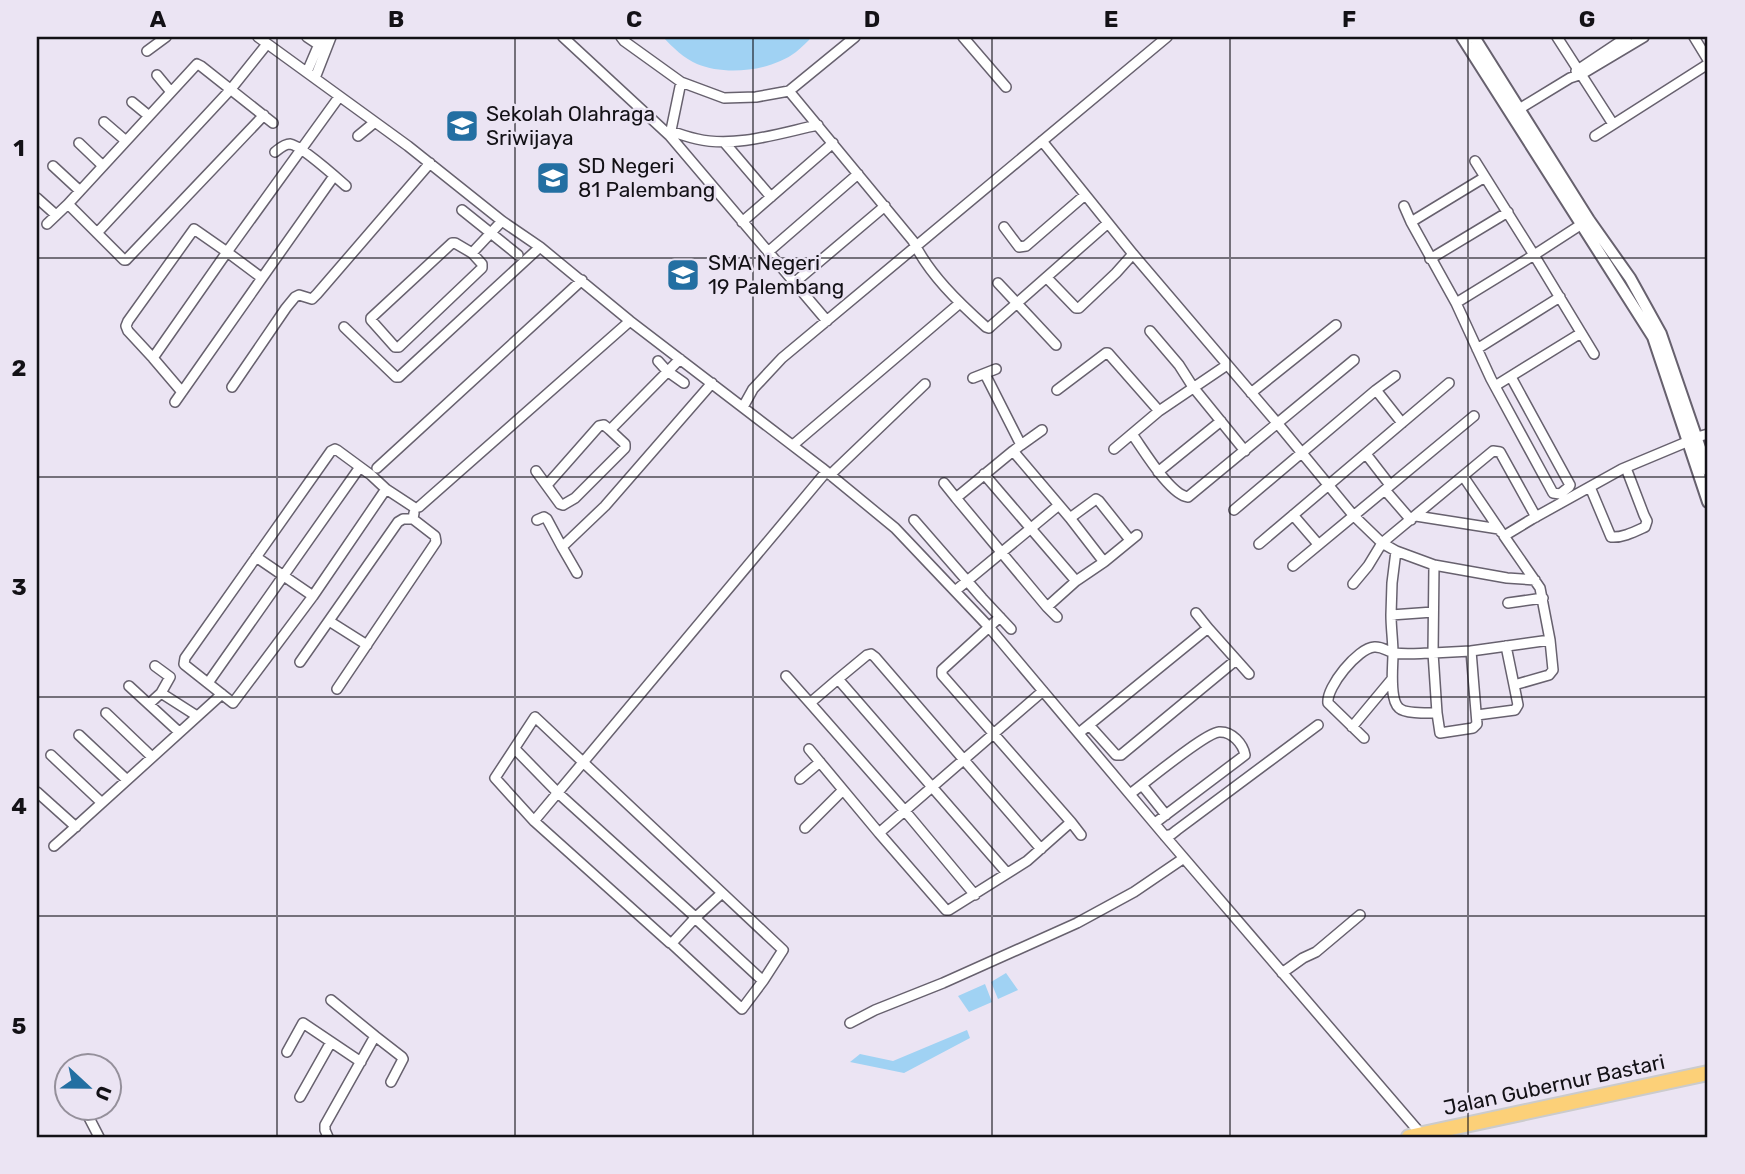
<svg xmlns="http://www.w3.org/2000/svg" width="1745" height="1174" viewBox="0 0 1745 1174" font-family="Rubik,sans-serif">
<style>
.water{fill:#a0d2f3}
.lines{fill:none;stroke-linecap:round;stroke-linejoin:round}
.minor-casing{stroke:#67616e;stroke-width:12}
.tertiary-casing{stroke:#67616e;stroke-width:14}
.trunk-casing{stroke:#cbcbcc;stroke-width:18}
.minor{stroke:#fff;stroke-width:9}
.tertiary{stroke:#fff;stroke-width:10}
.trunk{stroke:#fcd078;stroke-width:14}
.grid{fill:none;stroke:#131116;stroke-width:2;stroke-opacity:0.55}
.labels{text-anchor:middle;stroke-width:5;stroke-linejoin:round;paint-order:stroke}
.poi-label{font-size:21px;fill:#131116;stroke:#ebe4f3;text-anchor:start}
.street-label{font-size:21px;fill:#131116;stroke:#ebe4f3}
.neatline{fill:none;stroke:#131116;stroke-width:2.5}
.grid-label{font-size:23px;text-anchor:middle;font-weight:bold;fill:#131116}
</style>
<rect width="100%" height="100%" fill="#ebe4f3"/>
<path class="water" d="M663,37h149c-5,5 -10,10 -16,15 -25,19 -70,24 -99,12 -12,-5 -25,-17 -34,-27z
M1006,973l12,17 -20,9 -7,-17z
M985,984l7,18 -23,10 -11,-16z
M967,1030l3,8 -66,35 -54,-11 10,-8 33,7z"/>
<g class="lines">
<defs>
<path id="minor" d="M258,37l150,109 94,75 38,26 90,74 192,147 73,60 94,99 176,209 256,298
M307,37l12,8
M563,37l107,99 157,185
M621,37l3,4 57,41 43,16 32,-1 33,-6 66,-54
M963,37l43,50
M1557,37l56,87
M1694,37l14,23
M147,51l19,-14
M1576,71l51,-34
M307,72l15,-35
M157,75l14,17
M315,78l16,-41
M789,91l124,150c16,33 45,61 73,86l3,1 2,-2 117,-103
M132,102l17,14
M1519,109l51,-31 12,-4 62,-37
M104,122l22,19
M671,131c8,3 17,6 26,8 39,9 83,-6 121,-14
M670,135l11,-53
M358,136l17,-14
M1595,136l113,-72
M1042,141l91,113 145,170 75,91 29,28 14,8 38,14 73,13 28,2
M724,142l47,55
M79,143l24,23
M275,152c4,-3 9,-8 15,-8 10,1 47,34 56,42
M1475,161l59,94 -78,48 35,76 62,114 7,1 9,-7 1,-2 -59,-108
M53,166l27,25
M37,198l19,17
M68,204l129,-140 4,2 72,57
M1404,206l7,16
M462,210l56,45
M742,222l91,-79
M1585,222l-51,33 60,99
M47,224l21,-20 56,56h2l138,-145
M1004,227l15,20 7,-1 59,-51
M194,229l33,23 -74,106 -25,-27 -2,-5 2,-5z
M97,233l134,-144 36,-45
M768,252l90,-78
M472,253l-17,-10h-3l-81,75v2l24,27h4l83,-79v-4l-10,-11 30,-32
M1430,259l78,-47
M262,278l72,-102
M1047,278l29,30h3l37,-35 17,-19
M794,283l91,-77
M998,283l58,62
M1456,303l-45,-81 74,-45
M344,327l52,50h3l141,-130
M1150,331l29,34 14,22 52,64
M1477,349l83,-52
M153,358l29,34
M658,361l9,10 17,12
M985,374l36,71 -8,6
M973,378l23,-9
M1495,386l86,-53
M232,387l54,-79 9,-11 4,-2 13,4 5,-5 113,-131
M1057,390l49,-37h2l51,58
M1376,390l26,33
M1251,393l85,-68
M175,402l87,-124 -35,-26 112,-155
M743,407l10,-18 29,-31 385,-321
M1132,434c11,15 38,61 56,63l166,-137
M1697,437l11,-3
M793,445l167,-142
M1021,445l21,-15
M1114,449l45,-38 68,-46
M1366,454l24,31
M377,468l205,-188
M536,471l24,33 3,1 12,-7 50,-50v-4l-15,-14 70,-71
M1158,472l63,-51
M984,474l92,107 28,-19
M830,475l95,-91
M1463,476l38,56
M944,483l12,15
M547,485l52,-59 5,-1 6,5
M1590,487l21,50c11,1 23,-5 34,-10l2,-6 -3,-6 -18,-47
M386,489l-15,-14 -34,-25 -2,-1 -4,2 -146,207 -1,6 1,1 48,38 80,-107 73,-107 29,19 4,-1 211,-186
M1385,490l26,30
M1234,510l142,-120 19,-14
M1293,515l25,29
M1416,516l83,13
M1070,518l26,-19 3,2 31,39
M537,520l7,-3 3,2 15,28 43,-41 107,-123
M914,520l68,78 29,31
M1259,544l190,-161
M562,547l15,26
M1396,551l-4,32 -1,32 42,-3
M256,557l57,39
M1434,565l-1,88 38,-2 6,73 -4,4 -33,5 -3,-20
M1293,566l181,-150
M1353,584l15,-18 14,-23 111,-92 7,1 36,65
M955,591l104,-86
M1508,603l35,-5
M1047,607l29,-26
M1196,613l12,15
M1000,617l-58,53v5l129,147 -44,39 -78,49h-3l-67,-77c54,-47 109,-94 164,-142
M1057,617l-10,-10 -91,-109 57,-47 57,67 34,44 33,-27
M329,621l38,24
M1506,646l8,39
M1471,651l79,-11
M300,662l98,-140 5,-3h10l1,-6
M786,676l24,27
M838,679l-28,24 95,108 70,84
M208,683l152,-216
M129,686l50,46
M337,689l99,-147 -1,-6 -22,-17
M161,693l36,23
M149,704l12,-11 9,-16 -15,-11
M106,713l46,44
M1477,715l38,-5 3,-5 -4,-20 35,-10 4,-5 -3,-30 -10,-52 -36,-52 28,-17 90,-50 67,-28
M1089,725l27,30h5l115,-95
M1352,727l40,-48
M1079,733l129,-105 41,46
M79,735l48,45
M1364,738l-36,-35c-2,-16 30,-55 46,-56 9,-1 13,5 21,6 12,2 26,0 38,0l4,60c-8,0 -32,1 -38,-5 -10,-9 -6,-41 -6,-54 0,-13 -2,-26 -2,-39
M515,749l43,44 135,122 2,3 -23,25h-2l-136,-122 -39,-43 40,-61 248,233 -20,31 -68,-63 27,-25
M809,749l70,84
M51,755l51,48
M800,779l20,-17
M1142,785l24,30
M37,792l39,35
M1130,794c15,-11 75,-61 89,-62 13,-1 24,12 26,23l-90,68
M534,821l292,-349
M1071,822l10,13
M805,828l38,-38
M1165,836l7,-2 5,-4 141,-105
M54,846l18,-16 150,-136
M1007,873l-169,-194 29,-24 4,-1 4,3 166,192
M671,943l71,66 21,-28
M1282,973l21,-15 13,-6 44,-37
M331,1000l44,36
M850,1023l25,-13 68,-27 134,-60 57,-31 50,-34
M287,1052l16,-29 58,39
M300,1097l31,-55
M84,1108l15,29
M328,1137l-3,-7v-5l50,-89 27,21 1,2 -12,23"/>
<path id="tertiary" d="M1462,37l191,300 55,165
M1474,37l115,183 41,58 31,56 47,137"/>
<path id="trunk" d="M1409,1137l299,-64"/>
</defs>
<use href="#minor" class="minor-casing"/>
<use href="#tertiary" class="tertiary-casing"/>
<use href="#trunk" class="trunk-casing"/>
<use href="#minor" class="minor"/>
<use href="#tertiary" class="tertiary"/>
<use href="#trunk" class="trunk"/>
</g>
<path class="grid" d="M277,37v1100M515,37v1100M753,37v1100M992,37v1100M1230,37v1100M1468,37v1100M37,258h1671M37,477h1671M37,697h1671M37,916h1671"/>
<defs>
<symbol id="school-square" viewBox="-11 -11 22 22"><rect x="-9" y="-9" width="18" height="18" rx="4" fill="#236fa2" stroke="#ebe4f3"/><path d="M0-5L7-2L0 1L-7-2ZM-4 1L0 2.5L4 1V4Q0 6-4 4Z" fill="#fff"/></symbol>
</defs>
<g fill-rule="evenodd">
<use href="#school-square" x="443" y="107" width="38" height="38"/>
<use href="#school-square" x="534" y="159" width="38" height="38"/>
<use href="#school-square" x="664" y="256" width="38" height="38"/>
</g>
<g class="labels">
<g class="poi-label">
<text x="486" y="121">Sekolah Olahraga<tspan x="486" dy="24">Sriwijaya</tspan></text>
<text x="578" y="173">SD Negeri<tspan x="578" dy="24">81 Palembang</tspan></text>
<text x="708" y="270">SMA Negeri<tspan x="708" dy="24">19 Palembang</tspan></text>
</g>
<g class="street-label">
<text transform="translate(1554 1085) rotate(-12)" y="7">Jalan Gubernur Bastari</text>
</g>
</g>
<rect width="1745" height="1174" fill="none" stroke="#ebe4f3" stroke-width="77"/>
<g transform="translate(88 1087) rotate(112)"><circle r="33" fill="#ebe4f3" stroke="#95909b" stroke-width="2"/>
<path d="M0-5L12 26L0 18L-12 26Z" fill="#236fa2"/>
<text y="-10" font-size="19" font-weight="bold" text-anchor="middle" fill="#131116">U</text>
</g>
<rect x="38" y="38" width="1668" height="1098" class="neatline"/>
<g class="grid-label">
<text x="158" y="27">A</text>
<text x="396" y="27">B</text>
<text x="634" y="27">C</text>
<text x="872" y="27">D</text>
<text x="1111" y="27">E</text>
<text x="1349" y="27">F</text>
<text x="1587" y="27">G</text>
<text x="19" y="156">1</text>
<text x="19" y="376">2</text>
<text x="19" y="595">3</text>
<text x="19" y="814">4</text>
<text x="19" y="1034">5</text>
</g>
</svg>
